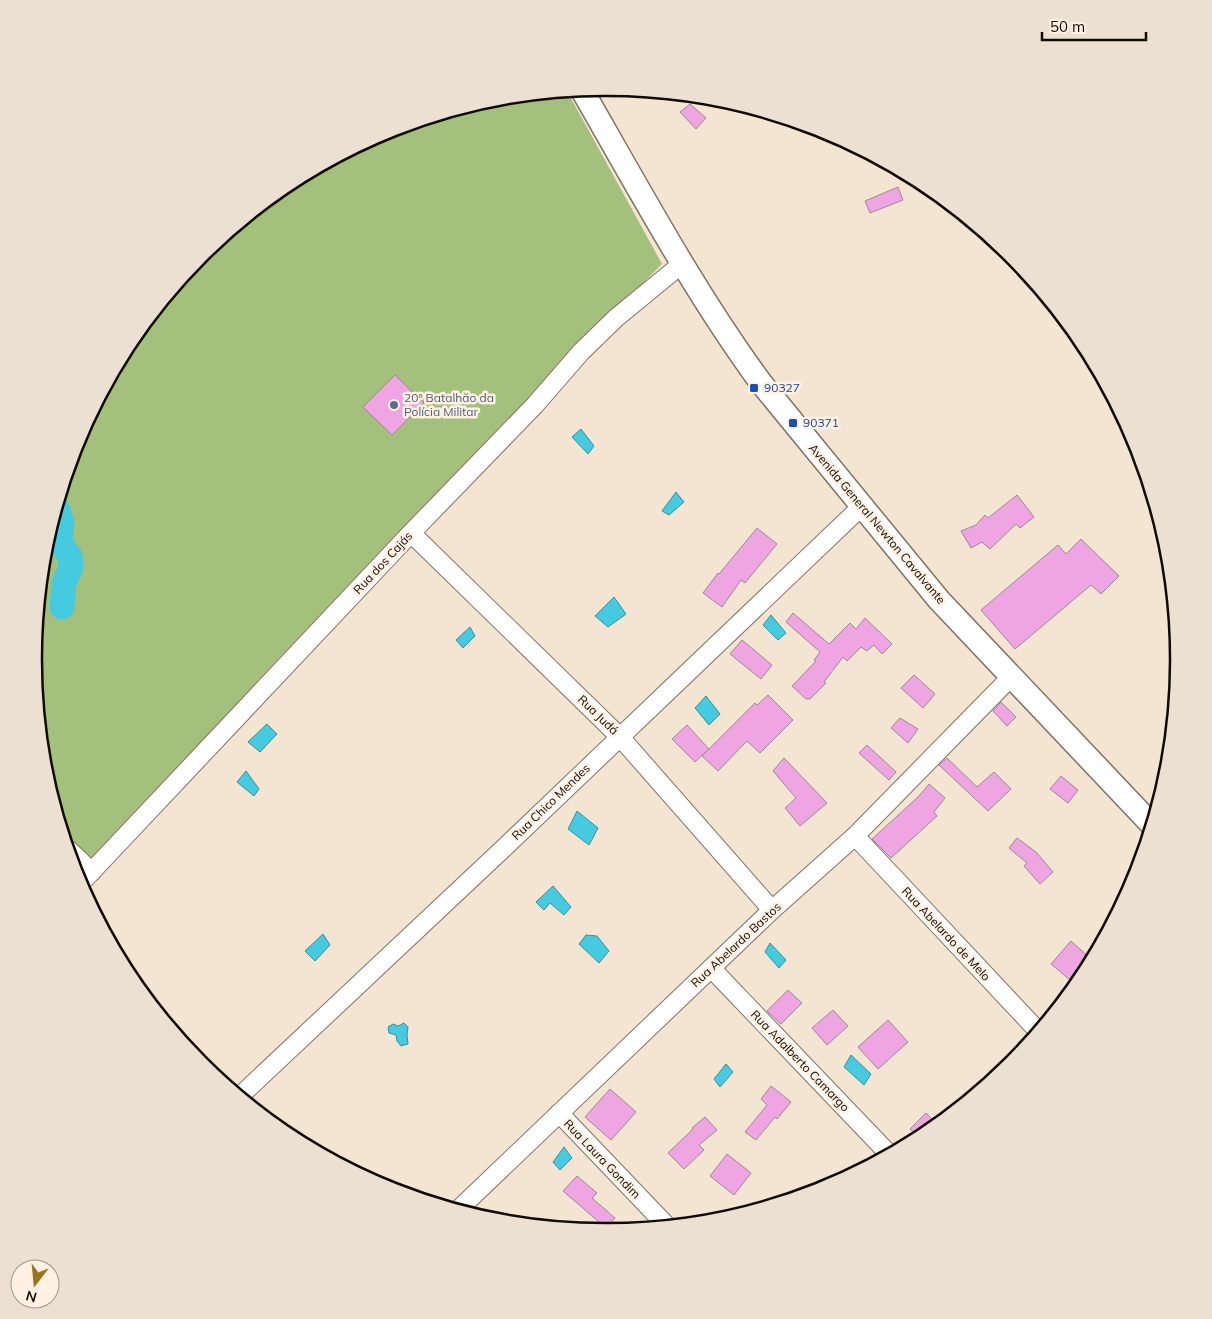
<svg xmlns="http://www.w3.org/2000/svg" width="1212" height="1319" viewBox="0 0 1212 1319" font-family="Mulish,sans-serif">
<style>
.green{fill:#a3c07c}
.water{fill:#45cadf;stroke:#35919e}
.lines{fill:none;stroke-linecap:round;stroke-linejoin:round}
.river{stroke:#45cadf;stroke-width:25}
.building{fill:#eea5e1;stroke:#9b8997}
.minor-casing{stroke:#7f7262;stroke-width:20}
.major-casing{stroke:#7f7262;stroke-width:25}
.minor{stroke:#fff;stroke-width:18}
.major{stroke:#fff;stroke-width:22}
.transit-dot{fill:#1a4fb4;stroke:#fff2e4;stroke-width:2}
.service-dot{fill:#5c6f8a;stroke:#fff2e4;stroke-width:2}
.labels{text-anchor:middle;stroke-width:5;stroke-linejoin:round;paint-order:stroke}
.transit-label{font-size:12px;fill:#164399;stroke:#fff2e4;text-anchor:start}
.service-label{font-size:12px;fill:#4e5e75;stroke:#fff2e4;text-anchor:start}
.street-label{font-size:12px;fill:#100b06;stroke:#fff2e4}
.rim{fill:none;stroke:#100b06;stroke-width:2.5}
</style>
<rect width="100%" height="100%" fill="#f4e5d3"/>
<path class="green" d="M567,91l95,173 -141,143 -428,456 -29,-28 -19,-64 -11,-111 11,-112 32,-108 53,-99 72,-86 86,-71 99,-53 108,-33z"/>
<path class="water" d="M581,429l13,17 -6,8 -16,-17z
M676,492l8,10 -15,13 -7,-4z
M614,597l12,17 -18,13 -13,-11z
M771,615l15,18 -8,7 -15,-15z
M470,627l5,9 -12,12 -7,-8z
M706,696l14,18 -11,11 -14,-17z
M267,724l10,10 -17,18 -12,-10z
M246,771l13,18 -5,7 -17,-14z
M577,811l21,17 -9,17 -21,-16z
M553,886l18,21 -7,8 -14,-12 -6,7 -8,-8z
M323,934l7,11 -15,16 -10,-10z
M586,935l11,1 12,15 -10,12 -20,-19z
M770,943l16,17 -7,8 -14,-16z
M404,1023l4,4 -1,8 1,9 -7,2 -4,-5 -1,-6 -7,-2 -1,-6 5,-3 5,2z
M851,1055l20,19 -7,11 -20,-18z
M726,1064l7,8 -13,15 -6,-8z
M564,1147l8,11 -12,12 -7,-8z"/>
<g class="lines">
<path class="river" d="M57,508l5,15 -2,20 10,13 1,11 -7,16 -2,24"/>
</g>
<path class="building" d="M690,104l16,14 -10,11 -16,-17z
M898,187l5,13 -33,13 -5,-12z
M395,375l29,28 -32,32 -29,-28z
M1017,495l17,22 -14,11 -4,-4 -26,25 -8,-7 -11,6 -10,-17 15,-6 9,-10 3,3z
M757,528l20,16 -32,39 -4,-3 -19,27 -19,-14 15,-20 1,1z
M1081,539l38,37 -18,18 -10,-9 -76,64 -34,-39 77,-65 8,9z
M793,613l36,31 21,-21 6,6 9,-11 27,26 -10,10 -8,-9 -7,6 -6,-4 -14,14 -4,-4 -19,25 2,1 -16,16h-4l-14,-13 24,-25 -2,-1 6,-8 -34,-30z
M742,640l30,25 -11,14 -31,-25z
M914,675l21,19 -12,14 -22,-20z
M768,695l25,25 -33,33 -13,-12 -29,30 -16,-15 53,-53 2,2z
M1001,702l15,15 -9,9 -14,-15z
M900,718l18,11 -10,14 -17,-15z
M687,725l22,24 -14,13 -23,-23z
M867,745l29,27 -7,8 -30,-27z
M784,758l43,45 -27,23 -15,-18 11,-10 -23,-27z
M947,758l30,29 17,-15 17,17 -23,22 -49,-46z
M1061,776l17,14 -10,13 -18,-14z
M929,784l16,14 -11,14 3,4 -46,42 -19,-19 47,-43z
M1017,838l19,14 17,20 -13,12 -16,-18 3,-3 -18,-15z
M1071,941l19,17 -20,22 -19,-16z
M788,990l14,13 -21,21 -14,-13z
M833,1010l15,16 -21,19 -15,-17z
M888,1020l20,22 -30,27 -20,-22z
M771,1086l20,16 -14,17 -2,-2 -19,23 -11,-8 22,-27 -6,-6z
M610,1089l26,23 -25,28 -26,-23z
M926,1113l11,11 -18,14 -9,-9z
M705,1117l12,13 -18,15 5,5 -20,19 -16,-16 25,-24 -1,-1z
M727,1154l24,19 -17,22 -24,-19z
M577,1176l20,17 -5,5 23,20 -9,10 -43,-37z"/>
<g class="lines">
<defs>
<path id="minor" d="M411,533l209,204 152,173
M855,836l183,195
M69,850l23,22
M80,884l331,-351 124,-128 46,-53 35,-34 67,-55
M711,968l178,186
M240,1096l266,-250 355,-339
M559,1113l108,113
M458,1210l314,-300 83,-74 156,-159"/>
<path id="major" d="M582,90c57,99 111,200 179,293l178,217 212,224"/>
</defs>
<use href="#minor" class="minor-casing"/>
<use href="#major" class="major-casing"/>
<use href="#minor" class="minor"/>
<use href="#major" class="major"/>
</g>
<g class="transit-dot">
<rect x="749" y="383" width="10" height="10" rx="2.5"/>
<rect x="788" y="418" width="10" height="10" rx="2.5"/>
</g>
<circle class="service-dot" cx="394" cy="405" r="5"/>
<g class="labels">
<g class="transit-label">
<text x="764" y="392">90327</text>
<text x="803" y="427">90371</text>
</g>
<g class="service-label">
<text x="404" y="402">20º Batalhão da<tspan x="404" dy="14">Polícia Militar</tspan></text>
</g>
<g class="street-label">
<text transform="translate(877 524) rotate(50)" y="4">Avenida General Newton Cavalvante</text>
<text transform="translate(383 563) rotate(-47)" y="4">Rua dos Cajás</text>
<text transform="translate(598 715) rotate(44)" y="4">Rua Judá</text>
<text transform="translate(551 802) rotate(-44)" y="4">Rua Chico Mendes</text>
<text transform="translate(946 934) rotate(47)" y="4">Rua Abelardo de Melo</text>
<text transform="translate(736 945) rotate(-43)" y="4">Rua Abelardo Bastos</text>
<text transform="translate(800 1061) rotate(46)" y="4">Rua Adalberto Camargo</text>
<text transform="translate(602 1159) rotate(46)" y="4">Rua Laura Gondim</text>
</g>
</g>
<path d="M0 0H1212V1319H0ZM605 96H607A563 563 0 0 1 1170 659V660A563 563 0 0 1 607 1223H605A563 563 0 0 1 42 660V659A563 563 0 0 1 605 96Z" fill="#ece0d2" fill-rule="evenodd"/>
<path class="rim" d="M605 96H607A563 563 0 0 1 1170 659V660A563 563 0 0 1 607 1223H605A563 563 0 0 1 42 660V659A563 563 0 0 1 605 96Z"/>
<g transform="translate(35 1284) rotate(196)"><circle r="24" fill="#fff2e4" stroke="#9f968b"/>
<path d="M0-4L9 19L0 12L-9 19Z" fill="#99741e"/>
<text y="-8" font-size="14" font-weight="bold" text-anchor="middle" fill="#100b06">N</text>
</g>
<path d="M1042 32v8h104v-8" fill="none" stroke="#100b06" stroke-width="2.5"/>
<text x="1050" y="32" font-size="15" fill="#100b06" stroke="#fff2e4" stroke-width="4" paint-order="stroke">50 m</text>
</svg>
